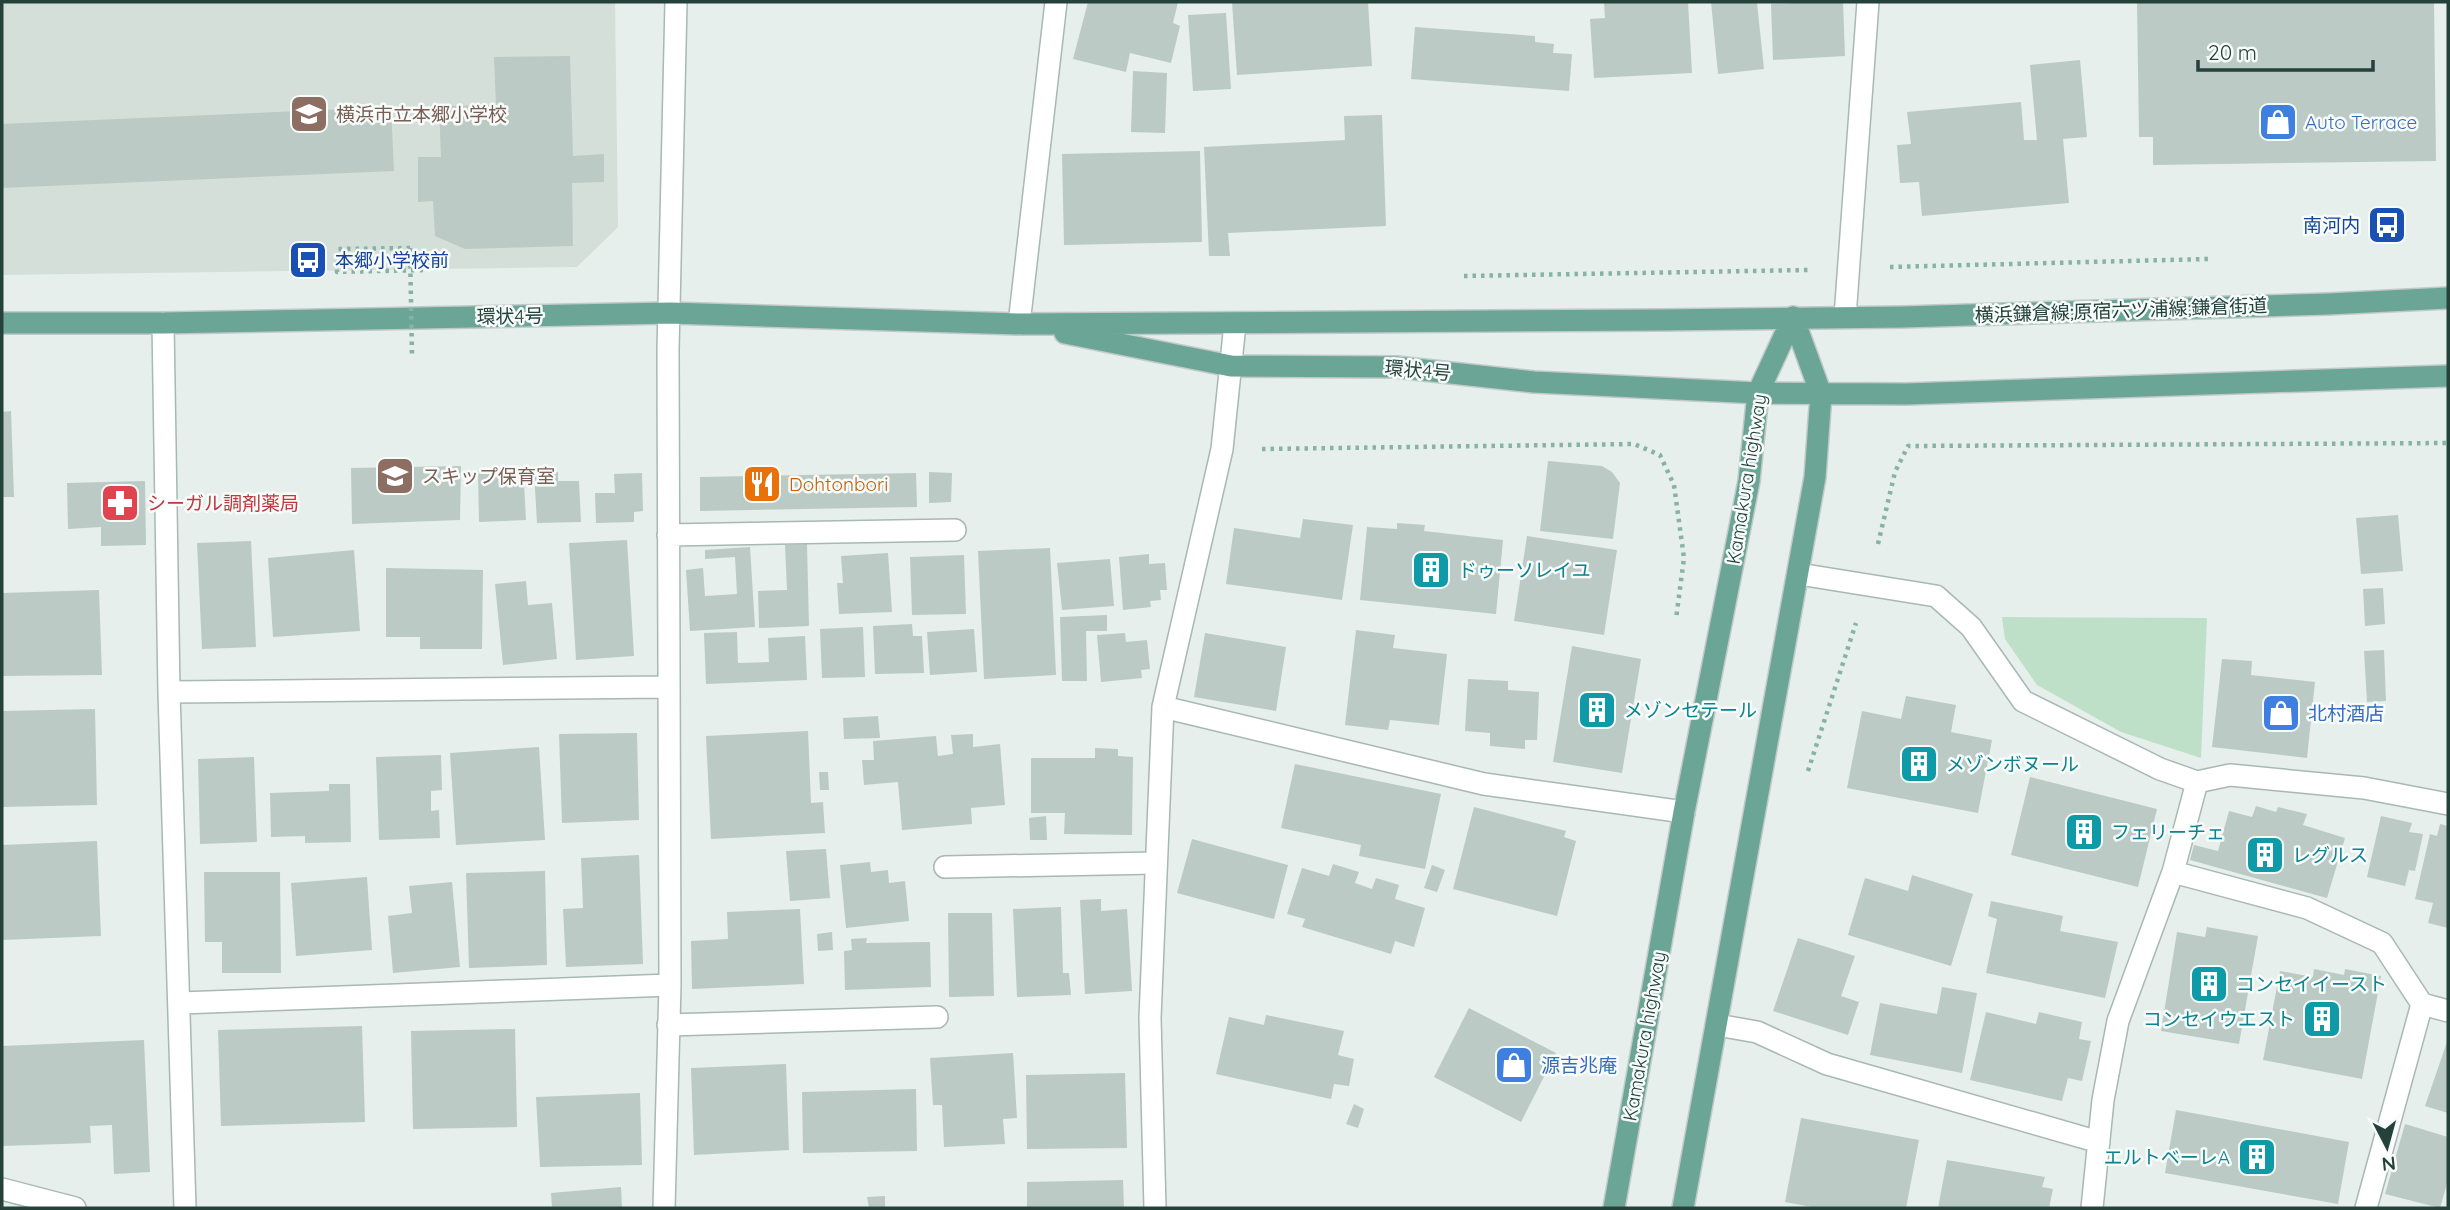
<svg xmlns="http://www.w3.org/2000/svg" width="2450" height="1210" viewBox="0 0 2450 1210" font-family="Quicksand,'Noto Sans JP',sans-serif">
<style>
.built{fill:#d4dfda}
.green{fill:#bfe0c8}
.building{fill:#bbcac4}
.lines{fill:none;stroke-linecap:round;stroke-linejoin:round}
.minor-casing{stroke:#a8b8b2;stroke-width:24}
.major-casing{stroke:#c2cac8;stroke-width:24}
.path{stroke:#86b3a5;stroke-width:4.5;stroke-dasharray:3.5 5;stroke-linecap:butt}
.minor{stroke:#fff;stroke-width:21}
.major{stroke:#6aa596;stroke-width:21}
.path-bridge{stroke:#86b3a5;stroke-width:4.5;stroke-dasharray:3.5 5;stroke-linecap:butt}
.labels{text-anchor:middle;stroke-width:5;stroke-linejoin:round;paint-order:stroke}
.education-label{font-size:19px;fill:#785e54;stroke:#f7fbf9;text-anchor:start}
.shop-label{font-size:19px;fill:#366cbe;stroke:#f7fbf9;text-anchor:start}
.transit-label{font-size:19px;fill:#164399;stroke:#f7fbf9;text-anchor:end}
.street-label{font-size:19px;fill:#24423a;stroke:#f7fbf9}
.food-label{font-size:19px;fill:#c56008;stroke:#f7fbf9;text-anchor:start}
.health-label{font-size:19px;fill:#be3a42;stroke:#f7fbf9;text-anchor:start}
.culture-label{font-size:19px;fill:#0d838f;stroke:#f7fbf9;text-anchor:start}
</style>
<rect width="100%" height="100%" fill="#e6efeb"/>
<path class="built" d="M2,2h613l3,225 -41,40 -575,8z"/>
<path class="green" d="M2002,617l205,1 -6,140 -80,-26 -84,-47 -32,-46z"/>
<path class="building" d="M1088,2h90l-5,21 7,3 -9,37 -41,-10 -4,19 -53,-13z
M1232,2h136l4,64 -135,9z
M1604,2h84l4,71 -98,5 -4,-59 15,-1z
M1711,2l46,1 7,66 -46,5z
M1812,2h31l2,54 -72,4 -2,-56z
M2137,2h297l2,159 -283,4v-28h-14z
M1226,13l5,76 -38,2 -5,-76z
M1415,27l120,9v6l19,2 -1,9 19,1 -3,37 -158,-12z
M570,56l3,100 31,-2v28l-32,1 1,63 -108,3 -30,-13 -2,-35 -15,1v-45h23l-2,-51 57,-1 -2,-48z
M2080,60l7,77 -24,2 6,64 -147,13 -3,-34 -19,1 -3,-38 14,-1 -4,-32 114,-10 3,38h13l-7,-75z
M1133,71l34,2 -2,60 -34,-1z
M391,107l3,64 -392,17v-64z
M1382,115l4,111 -158,7 2,23h-21l-5,-109 141,-7 -1,-24z
M1200,151l2,91 -138,3 -2,-91z
M11,411l3,86h-12v-85z
M1548,461l54,5 10,6 8,11 -7,56 -73,-8z
M461,466l-1,54 -108,4 -1,-56z
M507,470l1,14 16,-1 2,37 -47,2 -1,-51z
M534,472h24v9h21l2,41 -44,1z
M929,472l23,1 -1,29 -22,1z
M642,473l1,38 -9,1v10l-38,1 -1,-30h20l-1,-19z
M916,473l1,34 -217,4v-34z
M145,481l1,64 -45,1v-19l-33,2 -1,-46z
M2398,515l5,56 -42,3 -5,-56z
M1303,519l50,6 -11,75 -116,-16 8,-56 66,10z
M1397,523l28,2 -1,6 79,9 -7,74 -136,-14 7,-73 30,2z
M1527,536l90,14 -13,85 -90,-14z
M627,540l7,116 -58,4 -7,-117z
M251,541l5,106 -54,2 -5,-106z
M807,544l2,82 -50,2 -1,-37 29,-1 -2,-45z
M750,547l5,80 -65,4 -4,-61 17,-2 2,28 32,-2 -2,-37 -30,2v-9z
M1050,548l6,127 -72,4 -6,-128z
M354,550l6,81 -87,6 -5,-79z
M888,553l4,59 -53,2 -2,-31h6l-2,-27z
M1149,554v10l16,-1 2,27h-7l1,10 -11,1 1,6 -28,3 -4,-53z
M964,555l2,59 -54,1 -2,-58z
M1110,559l4,47 -52,4 -5,-47z
M386,568l97,2 -1,79h-62v-12h-34z
M526,581l2,24 24,-2 5,56 -54,6 -8,-81z
M2383,588l2,36 -20,2 -2,-37z
M99,590l3,85 -100,1v-83z
M1107,615v16h-21l1,50h-25l-2,-64z
M912,624l1,12h9l2,37 -49,1 -2,-48z
M863,627l2,50 -43,1 -2,-49z
M974,629l3,43 -47,3 -3,-43z
M1356,630l39,5 -2,13 54,6 -8,71 -49,-5 -2,10 -43,-5z
M737,632l1,31 31,-1 -1,-24 37,-2 2,44 -101,4 -2,-51z
M1125,633l1,9 21,-2 3,29 -9,1 1,8 -41,4 -4,-47z
M1205,633l81,14 -10,64 -82,-14z
M1572,646l69,13 -19,114 -69,-11z
M2384,650l2,51 -19,1 -3,-51z
M2222,659l30,2 -1,14 64,7 -8,76 -95,-11z
M1468,679l40,2v9l31,2 -2,48h-12v9l-35,-3v-13l-25,-2z
M1906,696l50,9 -5,27 41,8 -14,73 -131,-25 15,-77 39,8z
M95,709l2,96 -95,2v-96z
M878,716l2,22 -36,1 -1,-21z
M808,731l3,72 12,-1 2,31 -114,6 -5,-103z
M637,733l2,87 -77,3 -3,-89z
M973,734v13l27,-3 5,61 -34,3 1,16 -70,6 -4,-48 -34,3 -2,-25h12l-1,-19 63,-5 2,20 15,-2 -2,-19z
M539,747l6,93 -89,5 -6,-92z
M1095,748l23,1v7l15,1 -1,78 -68,-1 1,-21h-34v-55h64z
M441,755l1,35 -11,1v20l8,-1 1,28 -61,2 -3,-83z
M254,757l3,85 -57,2 -2,-85z
M1295,764l146,30 -16,75 -66,-13 2,-11 -80,-17z
M819,772h9l1,18h-9z
M2030,777l127,32 -19,78 -127,-32z
M329,784h21l1,58 -46,1v-7l-34,1 -1,-44 59,-2z
M2256,806l20,6 2,-5 29,7 -4,11 42,13 -18,60 -137,-38 4,-15 24,6 11,-40 23,6z
M1474,807l92,24 -2,6 12,4 -19,75 -104,-27z
M1046,816l1,24h-17l-1,-22z
M2381,816l31,7 -3,9 14,2 -8,37 -6,-1 -4,16 -38,-9z
M2440,824l8,2v102l-20,-5 5,-20 -18,-4 15,-65 7,2z
M1192,839l96,26 -14,54 -97,-26z
M97,841l4,95 -99,4v-95z
M826,849l4,49 -40,3 -4,-50z
M639,855l4,109 -77,3 -3,-58 20,-1 -2,-50z
M870,862l1,10 17,-2 1,13 16,-2 4,40 -63,7 -6,-63z
M1333,864l26,8 -4,11 17,6 4,-11 23,7 -4,14 30,9 -11,39 -19,-6 -4,13 -89,-27 3,-8 -18,-5 15,-46 27,8z
M1432,865l13,5 -8,22 -13,-4z
M545,871l2,94 -78,3 -3,-95z
M204,872h76l1,101h-59v-31h-17z
M1912,875l61,19 -22,72 -103,-31 17,-57 43,13z
M367,877l5,73 -76,6 -5,-73z
M452,882l8,85 -67,6 -5,-57 24,-3 -3,-27z
M1101,899v12l26,-2 5,82 -47,3 -5,-94z
M1991,901l72,15 -3,15 58,11 -13,56 -119,-25 11,-54 -9,-3z
M1061,907l2,66h6l2,22 -54,2 -4,-88z
M800,909l4,75 -112,5 -1,-48 37,-2 -1,-27z
M948,913h44l2,83 -45,1z
M2207,927l51,9 -19,108 -78,-13 16,-99 28,5z
M832,932l1,18 -15,1 -1,-17z
M867,938l-1,5 64,-1 1,45 -86,3 -1,-39 8,-1 -1,-11z
M1798,938l57,18 -14,40 18,6 -11,33 -75,-24z
M2314,969l30,6 1,-6 36,7 -19,103 -99,-19 17,-89 33,6z
M1942,987l35,6 -15,80 -92,-18 10,-52 57,11z
M1469,1008l87,45 -35,69 -87,-45z
M1986,1012l50,12 3,-12 43,10 -3,17 12,2 -9,40 -14,-3 -6,23 -92,-21z
M1266,1015l78,16 -6,24 16,4 -5,27 -15,-2 -3,15 -115,-25 13,-57 35,8z
M362,1026l3,96 -144,4 -3,-96z
M515,1029l2,98 -104,2 -2,-98z
M2448,1039v74l-23,-7z
M144,1040l6,132 -36,2 -2,-49 -22,1 1,17 -89,3v-100z
M1013,1053l4,65 -14,1 2,25 -61,3 -2,-42h-9l-3,-47z
M786,1064l3,86 -95,5 -3,-87z
M1125,1073l2,75 -100,1 -1,-74z
M916,1089l1,62 -114,2 -1,-61z
M640,1093l2,72 -102,2 -4,-70z
M1354,1104l10,5 -6,19 -12,-4z
M2176,1110l173,32 -11,62 -173,-31z
M1801,1118l118,22 -13,68h-89l-32,-6z
M2405,1124l43,13v43l-8,28 -55,-14z
M1947,1160l98,17 -3,10 11,2 -4,19h-111z
M1123,1180l1,28h-97v-26z
M621,1187l1,21h-70l-1,-15z
M885,1196v12h-16l-2,-11z"/>
<g class="lines">
<defs>
<path id="minor" d="M1845,317l23,-315
M163,323l6,369 16,516
M1019,324l37,-322
M668,535l287,-5
M1799,574l137,22 35,31 52,74 137,68 37,13 33,-7 134,13 84,16
M169,692l499,-5
M1163,707l321,77 200,28
M945,867l211,-4
M2173,872l134,36 75,35 40,61 26,7
M180,1003l490,-18
M668,1025l269,-8
M1717,1025l40,7 70,32 272,78
M2,1189l73,19
M664,1208l6,-223 -2,-635 8,-348
M1155,1208l-5,-190 13,-311 59,-258 13,-125
M2092,1208l11,-108 15,-79 55,-149 24,-90
M2366,1208l56,-204"/>
<path id="major" d="M2,323h161l507,-10 349,11 642,-4 242,-3 425,-13 120,-6
M1065,333l166,33 165,1 138,15 224,11 148,1 542,-18
M1614,1208l70,-396 65,-331 9,-88 35,-76
M1683,1208l132,-731 6,-83 -28,-77"/>
</defs>
<use href="#minor" class="minor-casing"/>
<use href="#major" class="major-casing"/>
<path class="path" d="M410,248l-73,1v23l88,-2
M1890,267l318,-8
M1464,276l344,-6
M1262,449l372,-5 26,11 14,30 10,73 -8,61
M1878,544l17,-72 13,-26 540,-3
M1808,771l48,-148"/>
<use href="#minor" class="minor"/>
<use href="#major" class="major"/>
<path class="path-bridge" d="M410,248l2,107"/>
</g>
<defs>
<symbol id="school-square" viewBox="-11 -11 22 22"><rect x="-9" y="-9" width="18" height="18" rx="4" fill="#8d6e63" stroke="#f7fbf9"/><path d="M0-5L7-2L0 1L-7-2ZM-4 1L0 2.5L4 1V4Q0 6-4 4Z" fill="#fff"/></symbol>
<symbol id="shop-square" viewBox="-11 -11 22 22"><rect x="-9" y="-9" width="18" height="18" rx="4" fill="#3f7fe0" stroke="#f7fbf9"/><path d="M-5-2.5h2.3a2.7 3.5 0 0 1 5.4 0H5L5.5 6h-11ZM-1.5-2.5h3a1.5 2.3 0 0 0-3 0Z" fill="#fff"/></symbol>
<symbol id="bus-square" viewBox="-11 -11 22 22"><rect x="-9" y="-9" width="18" height="18" rx="4" fill="#1a4fb4" stroke="#f7fbf9"/><path d="M-5-6H5V4H4V6H2V4H-2V6H-4V4H-5ZM-3.5-4V0h7V-4ZM-3.5 1.2v1.5H-2V1.2ZM2 1.2v1.5H3.5V1.2Z" fill="#fff"/></symbol>
<symbol id="restaurant-square" viewBox="-11 -11 22 22"><rect x="-9" y="-9" width="18" height="18" rx="4" fill="#e8710a" stroke="#f7fbf9"/><path d="M-5-6h1v4h1v-4h1v4h1v-4h1v5L-1.5 .5V6h-2V.5L-5-1ZM5-6V6H3V1.5H1.5Q1.5-4 5-6Z" fill="#fff"/></symbol>
<symbol id="pharmacy-square" viewBox="-11 -11 22 22"><rect x="-9" y="-9" width="18" height="18" rx="4" fill="#e0444e" stroke="#f7fbf9"/><path d="M-2-6h4v4h4v4h-4v4h-4v-4h-4v-4h4Z" fill="#fff"/></symbol>
<symbol id="building-square" viewBox="-11 -11 22 22"><rect x="-9" y="-9" width="18" height="18" rx="4" fill="#0f9aa8" stroke="#f7fbf9"/><path d="M-4-6H4V6H1V3H-1V6H-4ZM-2.5-4.3h1.7v1.8h-1.7ZM.8-4.3h1.7v1.8H.8ZM-2.5-1h1.7V.8h-1.7ZM.8-1h1.7V.8H.8Z" fill="#fff"/></symbol>
</defs>
<g fill-rule="evenodd">
<use href="#school-square" x="287" y="92" width="44" height="44"/>
<use href="#shop-square" x="2256" y="100" width="44" height="44"/>
<use href="#bus-square" x="2365" y="203" width="44" height="44"/>
<use href="#bus-square" x="286" y="238" width="44" height="44"/>
<use href="#school-square" x="373" y="454" width="44" height="44"/>
<use href="#restaurant-square" x="740" y="462" width="44" height="44"/>
<use href="#pharmacy-square" x="98" y="481" width="44" height="44"/>
<use href="#building-square" x="1409" y="548" width="44" height="44"/>
<use href="#building-square" x="1575" y="688" width="44" height="44"/>
<use href="#shop-square" x="2259" y="691" width="44" height="44"/>
<use href="#building-square" x="1897" y="742" width="44" height="44"/>
<use href="#building-square" x="2062" y="810" width="44" height="44"/>
<use href="#building-square" x="2243" y="833" width="44" height="44"/>
<use href="#building-square" x="2187" y="962" width="44" height="44"/>
<use href="#building-square" x="2300" y="997" width="44" height="44"/>
<use href="#shop-square" x="1492" y="1043" width="44" height="44"/>
<use href="#building-square" x="2235" y="1135" width="44" height="44"/>
</g>
<g class="labels">
<g class="education-label">
<text x="336" y="121">横浜市立本郷小学校</text>
<text x="422" y="483">スキップ保育室</text>
</g>
<g class="shop-label">
<text x="2305" y="129">Auto Terrace</text>
<text x="2308" y="720">北村酒店</text>
<text x="1541" y="1072">源吉兆庵</text>
</g>
<g class="transit-label">
<text x="2360" y="232">南河内</text>
<text x="335" y="267" text-anchor="start">本郷小学校前</text>
</g>
<g class="street-label">
<text transform="translate(2121 310) rotate(-2)" y="7">横浜鎌倉線;原宿六ツ浦線;鎌倉街道</text>
<text transform="translate(510 316) rotate(-1)" y="7">環状4号</text>
<text transform="translate(1418 370) rotate(5)" y="7">環状4号</text>
<text transform="translate(1746 479) rotate(-81)" y="7">Kamakura highway</text>
<text transform="translate(1644 1036) rotate(-80)" y="7">Kamakura highway</text>
</g>
<g class="food-label">
<text x="789" y="491">Dohtonbori</text>
</g>
<g class="health-label">
<text x="147" y="510">シーガル調剤薬局</text>
</g>
<g class="culture-label">
<text x="1458" y="577">ドゥーソレイユ</text>
<text x="1624" y="717">メゾンセテール</text>
<text x="1946" y="771">メゾンボヌール</text>
<text x="2111" y="839">フェリーチェ</text>
<text x="2292" y="862">レグルス</text>
<text x="2236" y="991">コンセイイースト</text>
<text x="2295" y="1026" text-anchor="end">コンセイウエスト</text>
<text x="2230" y="1164" text-anchor="end">エルトベーレA</text>
</g>
</g>
<rect width="2450" height="1210" fill="none" stroke="#24423a" stroke-width="7"/>
<g transform="translate(2387 1147) rotate(174)" stroke="#f7fbf9" stroke-width="5" paint-order="stroke">
<path d="M0-5L12 26L0 18L-12 26Z" fill="#24423a"/>
<text y="-10" font-size="19" font-weight="bold" text-anchor="middle" fill="#24423a">N</text>
</g>
<path d="M2198 60v10h175v-10" fill="none" stroke="#24423a" stroke-width="3.5"/>
<text x="2208" y="60" font-size="21" fill="#24423a" stroke="#f7fbf9" stroke-width="5" paint-order="stroke">20 m</text>
</svg>
